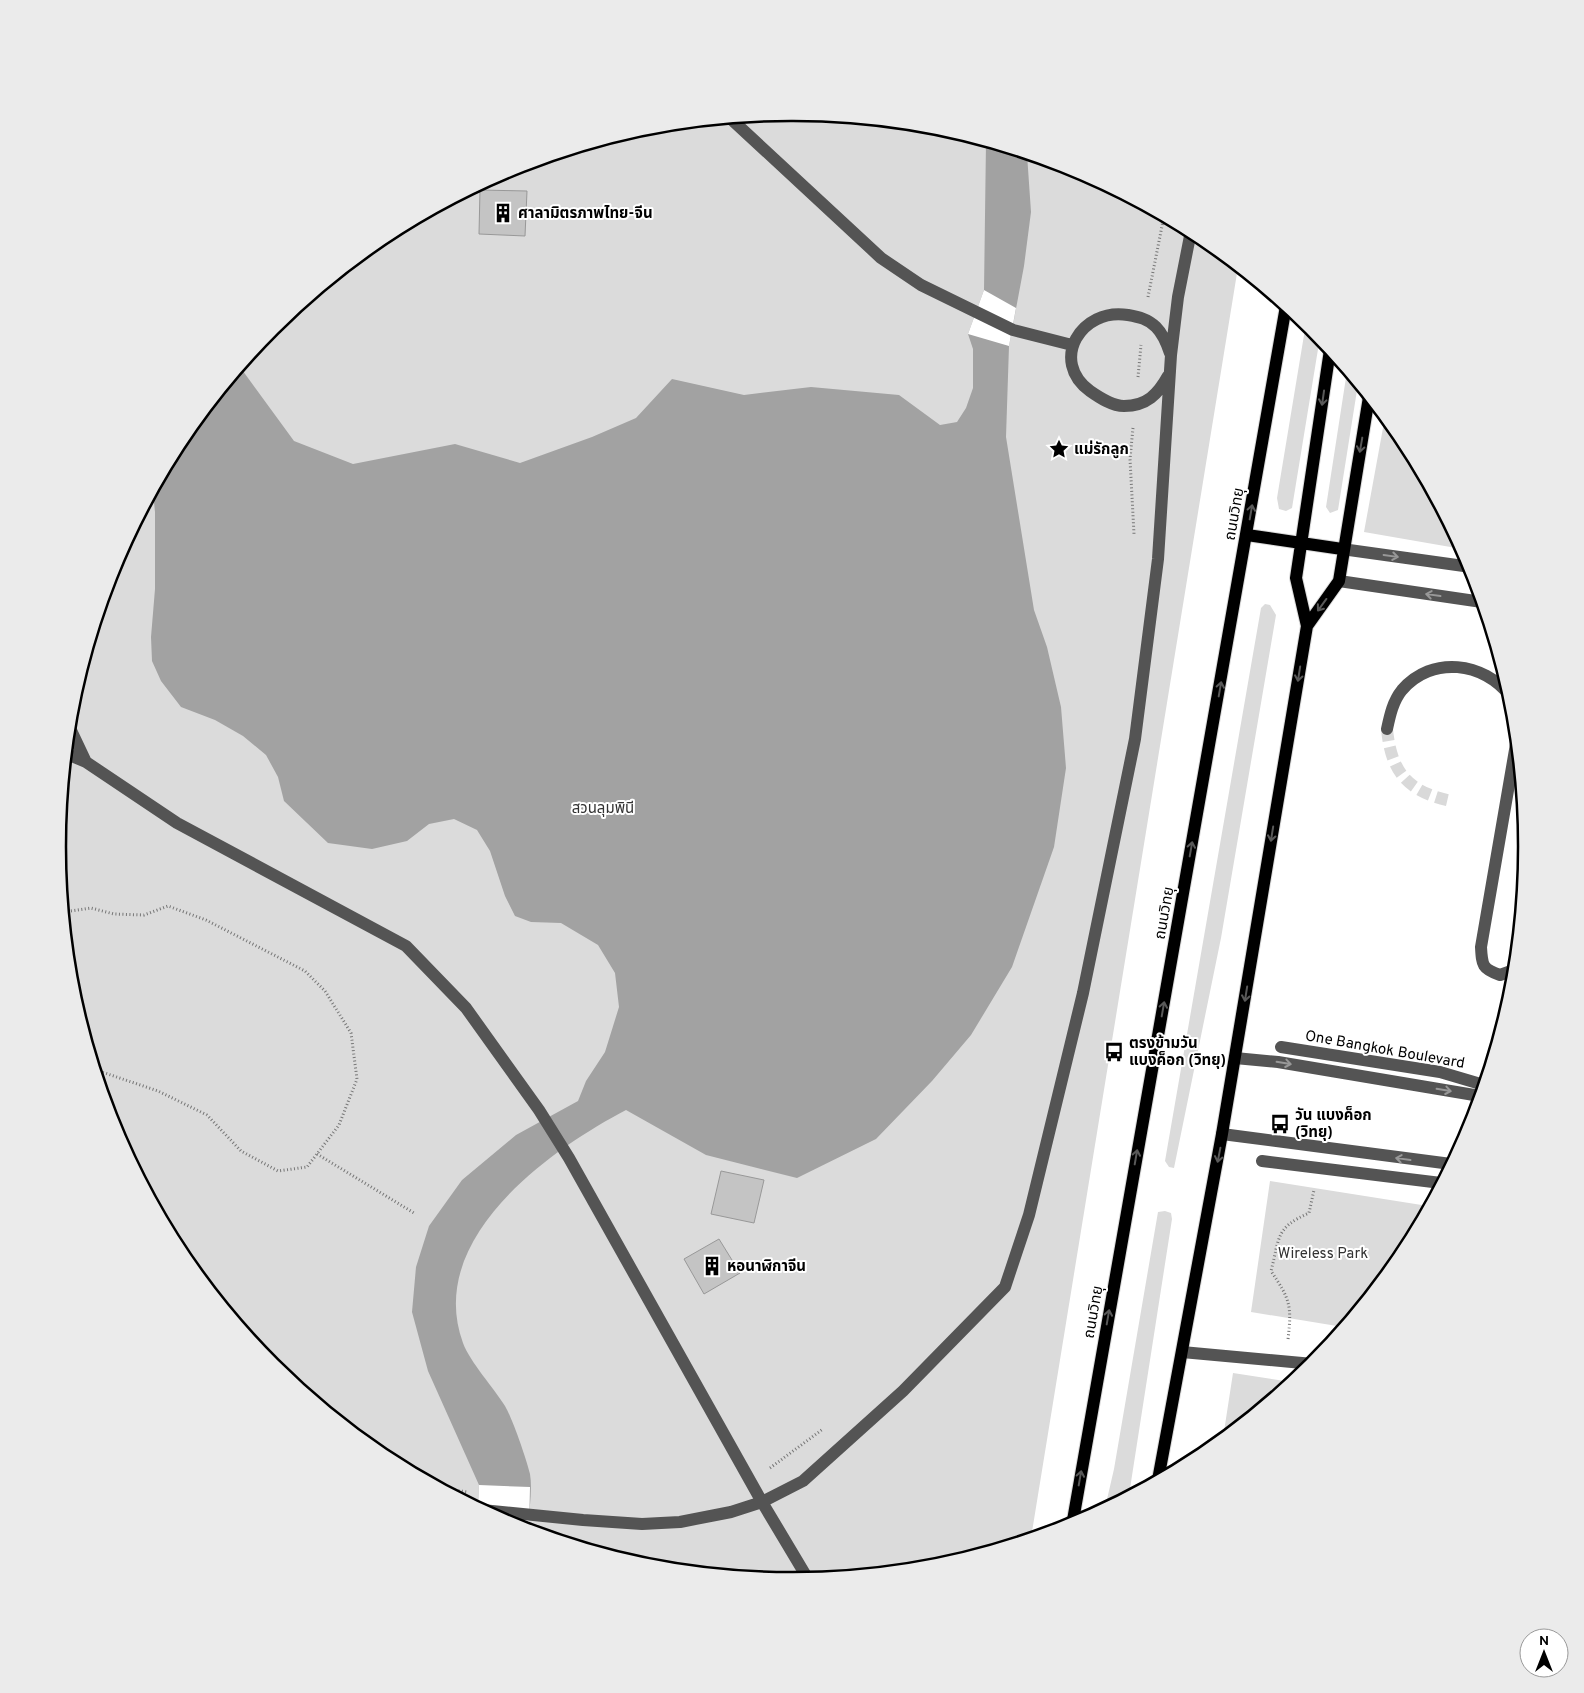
<svg xmlns="http://www.w3.org/2000/svg" width="1584" height="1693" viewBox="0 0 1584 1693" font-family="Overpass,'Noto Sans Thai',sans-serif">
<style>
.green{fill:#dbdbdb}
.water{fill:#a2a2a2}
.pier{fill:#fff}
.building{fill:#c4c4c4;stroke:#989898}
.lines{fill:none;stroke-linecap:round;stroke-linejoin:round}
.minor-tunnel{stroke:#d9d9d9;stroke-width:12;stroke-dasharray:12 6;stroke-linecap:butt}
.major-casing{stroke:#dbdbdb;stroke-width:14}
.path{stroke:#767676;stroke-width:3;stroke-dasharray:1 2.5;stroke-linecap:butt}
.minor{stroke:#545454;stroke-width:12}
.major{stroke:#000;stroke-width:12}
.oneway{stroke:#595959}
.oneway2{stroke:#989898}
.labels{text-anchor:middle;stroke-width:4;stroke-linejoin:round;paint-order:stroke}
.poi-label{font-size:15px;font-weight:bold;fill:#000;stroke:#fff;text-anchor:start}
.street-label{font-size:15px;fill:#000;stroke:#fff}
.park-label{font-size:15px;fill:#323232;stroke:#fff}
.rim{fill:none;stroke:#000;stroke-width:2.5}
</style>
<rect width="100%" height="100%" fill="#fff"/>
<path class="green" d="M792,112l144,14 137,42 127,68 38,31 -207,1271 -96,29 -143,14 -144,-14 -137,-42 -127,-68 -112,-91 -91,-112 -68,-127 -41,-137 -14,-143 14,-144 42,-138 67,-127 92,-111 111,-91 127,-68 138,-42z
M1306,323l14,14 -28,171 -6,3 -7,-2 -2,-11z
M1347,371l11,13 -20,126 -8,3 -4,-6z
M1385,417l18,22 59,110 -98,-17z
M1265,604l5,1 6,10 -55,323 -47,230 -5,-1 -4,-6 96,-553z
M1270,1181l158,25 -25,49 -60,72 -92,-15z
M1165,1211l6,2 1,6 -43,276 -24,13 9,-39 44,-257z
M1233,1373l58,9 -68,56z"/>
<path class="water" d="M986,142l41,12 4,58 -7,54 -15,80 -3,91 28,173 13,37 14,60 5,61 -12,79 -42,120 -41,68 -39,46 -56,58 -79,39 -91,-23 -80,-45c-78,41 -201,129 -163,233 7,19 31,45 42,63 8,14 21,52 25,68 3,18 -2,38 -1,57l-18,-6 -33,-17 1,-23 -51,-114 -16,-59 4,-45 13,-41 33,-46 54,-45 62,-34 8,-20 19,-29 14,-45 -4,-34 -17,-28 -37,-22 -30,-1 -16,-6 -10,-20 -15,-45 -13,-21 -23,-11 -25,5 -22,17 -35,8 -44,-6 -44,-42 -6,-24 -12,-22 -23,-19 -28,-16 -34,-13 -20,-26 -9,-20 -1,-24 4,-48v-77l-2,-20 28,-54 59,-71 54,74 59,23 102,-20 65,19 72,-26 44,-19 36,-39 72,16 67,-8 88,8 41,30 17,-3 9,-14 7,-20v-39l-5,-15 16,-44z"/>
<path class="pier" d="M984,290l32,18 -7,38 -41,-12z
M479,1485l51,2 -1,41 -18,-3 -33,-17z"/>
<path class="building" d="M480,190l47,1 -2,45 -46,-2z
M721,1171l43,9 -10,43 -43,-9z
M719,1239l21,34 -36,21 -20,-35z"/>
<g class="lines">
<path class="minor-tunnel" d="M1387,729c4,43 21,63 64,72"/>
<defs>
<path id="major" d="M1247,535l95,14
M1307,626l32,-45 30,-184
M1158,1480l64,-346 85,-508 -11,-48 34,-228
M1072,1526l214,-1220"/>
</defs>
<use href="#major" class="major-casing"/>
<path class="path" d="M1148,297l16,-81
M1138,377l3,-32
M1133,428l-3,31 4,75
M64,912l27,-4 23,6 30,1 24,-9 38,14 99,51 20,20 26,42 6,46 -18,46 -32,42 -29,4 -37,-20 -34,-36 -49,-24 -62,-21
M317,1154l97,59
M1288,1339c4,-33 2,-40 -17,-68 9,-34 4,-43 38,-58l5,-23
M770,1468l53,-39
M441,1488l26,4"/>
<path class="minor" d="M730,118l151,140 40,27 92,45 59,15
M1168,376c-10,18 -21,30 -44,30 -12,0 -24,-8 -34,-15 -41,-30 -9,-84 38,-76 11,2 20,4 28,12 7,7 11,17 14,26
M1342,549l129,18
M1339,581l143,21
M69,726l17,36 91,61 229,123 60,62 73,102 30,48 193,344 46,77
M1387,729c3,-14 6,-28 15,-39 30,-35 82,-28 108,6
M67,754l19,8
M1514,970l-14,5c-18,-6 -18,-10 -19,-28l35,-203
M1281,1047l159,25 44,13
M1235,1058l43,4 202,34
M1222,1134l229,30
M1262,1161l179,22
M1182,1352l131,12
M482,1510l101,10 59,4 38,-2 51,-10 31,-10 41,-21 100,-90 102,-104 24,-72 54,-222 52,-254 23,-180 13,-204 7,-58 13,-66"/>
<use href="#major" class="major"/>
</g>
<defs><path id="oneway-shaft" d="M-6 0H5M1.5-3L5.5 0L1.5 3" fill="none" stroke-width="1.6" stroke-linecap="round" stroke-linejoin="round" transform="scale(1.25)"/></defs>
<g class="oneway">
<use href="#oneway-shaft" transform="translate(1323 398) rotate(98)"/>
<use href="#oneway-shaft" transform="translate(1361 445) rotate(100)"/>
<use href="#oneway-shaft" transform="translate(1251 512) rotate(-80)"/>
<use href="#oneway-shaft" transform="translate(1322 605) rotate(126)"/>
<use href="#oneway-shaft" transform="translate(1299 674) rotate(99)"/>
<use href="#oneway-shaft" transform="translate(1220 689) rotate(-80)"/>
<use href="#oneway-shaft" transform="translate(1272 834) rotate(99)"/>
<use href="#oneway-shaft" transform="translate(1191 849) rotate(-80)"/>
<use href="#oneway-shaft" transform="translate(1246 994) rotate(99)"/>
<use href="#oneway-shaft" transform="translate(1163 1009) rotate(-80)"/>
<use href="#oneway-shaft" transform="translate(1219 1155) rotate(101)"/>
<use href="#oneway-shaft" transform="translate(1136 1157) rotate(-80)"/>
<use href="#oneway-shaft" transform="translate(1108 1317) rotate(-80)"/>
<use href="#oneway-shaft" transform="translate(1080 1478) rotate(-80)"/>
</g>
<g class="oneway2">
<use href="#oneway-shaft" transform="translate(1391 556) rotate(8)"/>
<use href="#oneway-shaft" transform="translate(1433 595) rotate(-172)"/>
<use href="#oneway-shaft" transform="translate(1284 1063) rotate(9)"/>
<use href="#oneway-shaft" transform="translate(1444 1090) rotate(9)"/>
<use href="#oneway-shaft" transform="translate(1403 1159) rotate(-172)"/>
</g>
<defs>
<symbol id="building-bare" viewBox="-9 -9 18 18"><path d="M-4-6H4V6H1V3H-1V6H-4ZM-2.5-4.3h1.7v1.8h-1.7ZM.8-4.3h1.7v1.8H.8ZM-2.5-1h1.7V.8h-1.7ZM.8-1h1.7V.8H.8Z" fill="#000" stroke="#fff" stroke-width="2.5" paint-order="stroke"/></symbol>
<symbol id="sight-bare" viewBox="-9 -9 18 18"><path d="M0-6L1.8-2.2L6-1.7L2.9 1.2L3.7 5.4L0 3.3L-3.7 5.4L-2.9 1.2L-6-1.7L-1.8-2.2Z" fill="#000" stroke="#fff" stroke-width="2.5" paint-order="stroke"/></symbol>
<symbol id="bus-bare" viewBox="-9 -9 18 18"><path d="M-5-6H5V4H4V6H2V4H-2V6H-4V4H-5ZM-3.5-4V0h7V-4ZM-3.5 1.2v1.5H-2V1.2ZM2 1.2v1.5H3.5V1.2Z" fill="#000" stroke="#fff" stroke-width="2.5" paint-order="stroke"/></symbol>
</defs>
<g fill-rule="evenodd">
<use href="#building-bare" x="489" y="199" width="28" height="28"/>
<use href="#sight-bare" x="1045" y="435" width="28" height="28"/>
<use href="#bus-bare" x="1100" y="1038" width="28" height="28"/>
<use href="#bus-bare" x="1266" y="1110" width="28" height="28"/>
<use href="#building-bare" x="698" y="1252" width="28" height="28"/>
</g>
<g class="labels">
<g class="poi-label">
<text x="518" y="218">ศาลามิตรภาพไทย-จีน</text>
<text x="1074" y="454">แม่รักลูก</text>
<text x="1129" y="1048">ตรงข้ามวัน<tspan x="1129" dy="17">แบงค็อก (วิทยุ)</tspan></text>
<text x="1295" y="1120">วัน แบงค็อก<tspan x="1295" dy="17">(วิทยุ)</tspan></text>
<text x="727" y="1271">หอนาฬิกาจีน</text>
</g>
<g class="street-label">
<text transform="translate(1234 514) rotate(-80)" y="5">ถนนวิทยุ</text>
<text transform="translate(1164 913) rotate(-80)" y="5">ถนนวิทยุ</text>
<text transform="translate(1385 1049) rotate(10)" y="5">One Bangkok Boulevard</text>
<text transform="translate(1093 1312) rotate(-80)" y="5">ถนนวิทยุ</text>
</g>
<g class="park-label">
<text x="603" y="813">สวนลุมพินี</text>
<text x="1323" y="1258">Wireless Park</text>
</g>
</g>
<path d="M0 0H1584V1693H0ZM791 121H793A725 725 0 0 1 1518 846V847A725 725 0 0 1 793 1572H791A725 725 0 0 1 66 847V846A725 725 0 0 1 791 121Z" fill="#ebebeb" fill-rule="evenodd"/>
<path class="rim" d="M791 121H793A725 725 0 0 1 1518 846V847A725 725 0 0 1 793 1572H791A725 725 0 0 1 66 847V846A725 725 0 0 1 791 121Z"/>
<g transform="translate(1544 1653)"><circle r="24" fill="#ffffff" stroke="#999999"/>
<path d="M0-4L9 19L0 12L-9 19Z" fill="#000000"/>
<text y="-8" font-size="14" font-weight="bold" text-anchor="middle" fill="#000000">N</text>
</g>
</svg>
